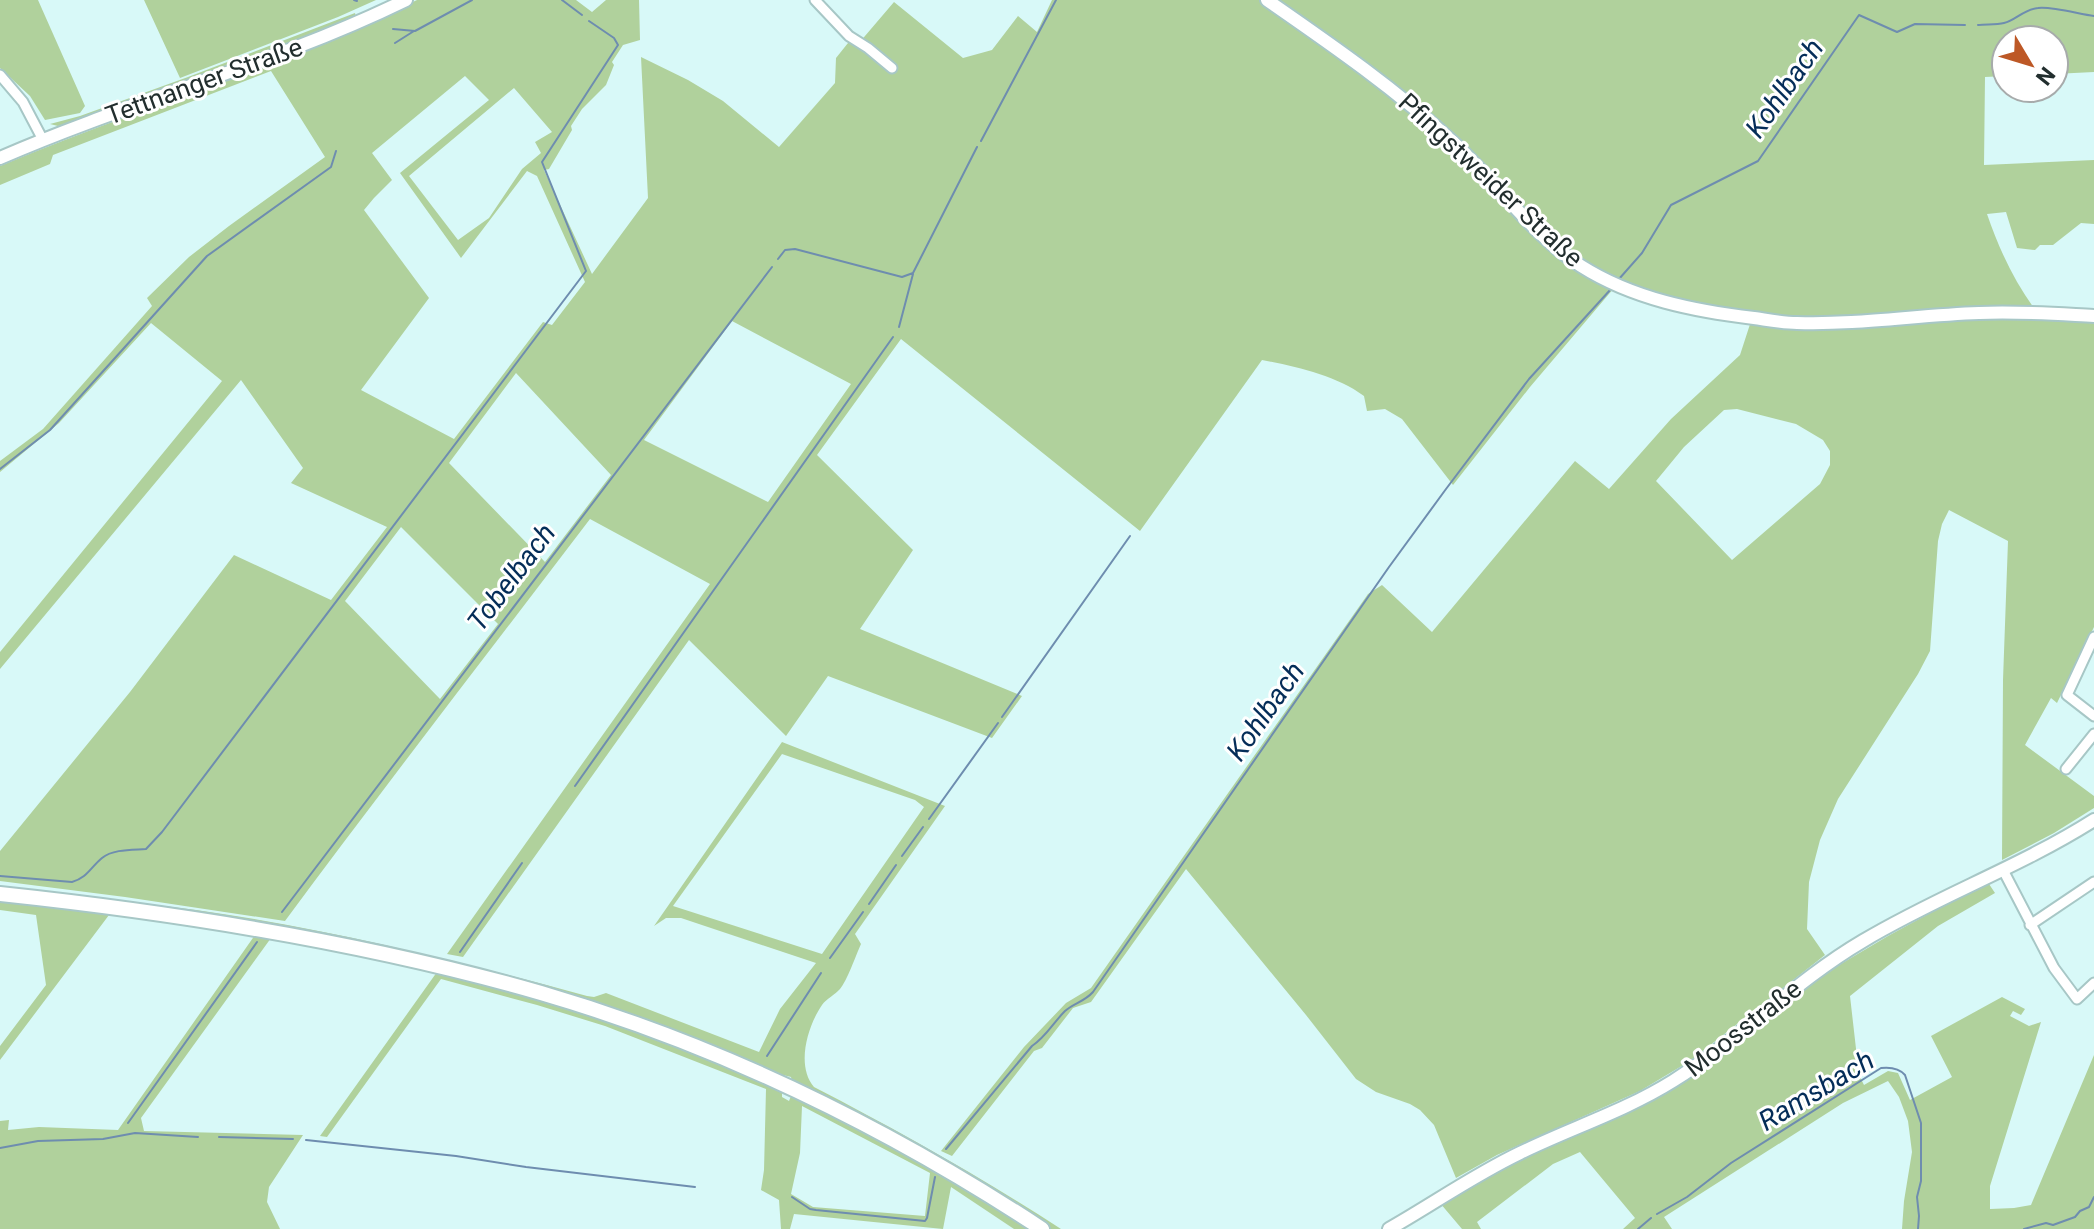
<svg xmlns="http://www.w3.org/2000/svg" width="2094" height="1229" viewBox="0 0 2094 1229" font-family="Roboto,sans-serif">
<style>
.green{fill:#b0d19c;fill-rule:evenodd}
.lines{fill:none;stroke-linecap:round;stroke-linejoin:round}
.stream{stroke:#6e8daf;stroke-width:2}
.street-casing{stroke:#a7c7c6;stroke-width:13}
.secondary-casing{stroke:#a7c7c6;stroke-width:16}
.primary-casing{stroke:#a7c7c6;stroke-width:18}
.street{stroke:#fff;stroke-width:9}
.secondary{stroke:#fff;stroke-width:12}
.primary{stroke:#fff;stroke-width:14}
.labels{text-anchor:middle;stroke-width:6;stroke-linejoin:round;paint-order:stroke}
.street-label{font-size:26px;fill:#222e2e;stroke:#fff}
.water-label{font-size:28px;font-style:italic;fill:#042d58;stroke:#fff}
</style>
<rect width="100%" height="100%" fill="#d8f9f8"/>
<path class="green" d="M0,0h38l47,106 -5,7 -35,7 -15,-24 -30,-28z
M144,0h232l-38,17 -158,61z
M417,0h159l16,12 14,-12h33l1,40 -17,5 -11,17 2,3 -8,20 -24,24 -11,17 1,4 -23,39 -5,1 48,104 56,-76 -7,-141 47,23 35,21 56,46 56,-64 1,-25 16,-20 7,5 35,-41 69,56 29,-8 26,-34 19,16 15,-32h1042v72l-40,2v-34h-48v36l-21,1 -1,88 110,-5v64l-13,-1 -28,22h-13l-5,5 -18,-2 -11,-36 -19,2c12,35 27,67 49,97l58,10v306l-37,76 -6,-5 -26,47 69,51v12l-40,25 -52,27 1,-180 5,-139 -59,-31 -7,14 -4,17 -8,110 -12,23 -80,125 -18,41 -11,42 -2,47 18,26 -135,106 -50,30 -143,64 -41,23 -22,-53 -14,-15 -10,-6 -34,-12 -20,-13 -50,-64 -120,-146 -95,133 -18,6 -31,40 -8,3 -82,105 -11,-5 83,-104 42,-44 25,-15 277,-394 14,-9 50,47 143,-171 34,28 62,-70 69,-64 13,-40 -38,-5 -89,-24 -46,-25 -58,-42 92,69 -84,99 -77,98 -51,-66 -17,-10 -18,2 -3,-15c-29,-21 -67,-29 -102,-36l-122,171 -239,-192 -84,116 96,95 -53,79 162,67 -30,42 -164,-62 -42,60 -97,-96 -226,317 -16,-3 263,-370 -120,-65c-102,134 -205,267 -305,402l-160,-24 -125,-16v-30l130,-159 104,-137 97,45 56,-73 -96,-44 12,-15 -62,-88 -241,289v-17l222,-271 -71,-58 -92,100 -59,49v-11l43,-32 109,-123 -5,-8 42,-41 40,-31 96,-69 -54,-86 -218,84 -3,9 -50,21v-19c138,-58 282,-101 417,-166zM465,76l24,24 -89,73 61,85 66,-87 10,5 48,106 -33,43 -9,-3 -89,117 -93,-49 68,-92 -65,-88 10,-12 18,-18 -20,-27zM514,88l38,44 -17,10 6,11 -19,16 -33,49 -31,22 -49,-64zM732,321l119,63 -83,118 -124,-62zM516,373l95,102 -66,87 -96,-99zM1737,409l59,15 27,16 7,11v14l-10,19 -88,76 -76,-79 28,-34 40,-37zM401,527l97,97 -58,75 -95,-98z
M355,13l1,5 -193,74 -38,10 -59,22 -8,2 -8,-2 30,-8 108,-39z
M782,742l163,64 -90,128 6,10c-5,11 -14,37 -21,45 -5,6 -13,9 -18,16 -15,22 -26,61 -8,82 85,44 167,90 247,142h-10l-37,-25 -222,-122 -1,-5 -8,-2 -1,3 -249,-93 -398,-80 1,-2c153,15 302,53 451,93l7,1 12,-4 153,59 21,-43 36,-46 -135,-45h-15l-12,8zM782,754l133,46 9,7 -102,147 -149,-48z
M1989,884l6,9 -57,33 -88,70 9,79 5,10 24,-14 10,2 12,27 42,-23 -21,-41 71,-39 23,12 -4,6 -8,-4 -3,5 19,10 12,-4 -51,164v23l24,-1 17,-3 63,-150v174h-192l2,-28 8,-49 -4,-31 -9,-24 -11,-16 -45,22 -179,114 8,12h-49l12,-11 -55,-66 -27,12 -76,58 4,7h-19l-22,-26 32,-20 210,-103 94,-68 53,-41 59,-35 86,-47z
M0,900l109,15 -109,145v-14l46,-61 -10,-70 -36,-5z
M255,935l16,3 -130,180 3,13 159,4 -34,52 -2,15 13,27h-280v-108l9,-1 -1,10 31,-3 79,3z
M437,972c56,14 112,29 167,48 60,20 119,46 178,71v6l7,4 2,-5c83,39 161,84 239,133h-16l-63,-42 -8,42 -149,-15 -4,15h-9l-2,-29 -18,-10 3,-20 2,-81 -161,-63 -68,-21 -96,-26 -114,158 -7,-1zM802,1106l128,67 -5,43 -112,-9 -22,-13 9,-41z"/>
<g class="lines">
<path class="stream" d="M354,0l3,1
M562,0l20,15
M1978,25c8,-1 18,0 26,-2 12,-3 20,-14 34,-15 13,-2 41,6 56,8
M393,29l22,2 57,-31
M395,43l19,-12
M981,141l75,-141
M778,259l7,-9 10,-1 107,28 11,-4 64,-126
M1619,279l23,-26 29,-48 87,-44 101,-146 38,17 18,-8 50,1
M899,327l14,-53
M0,469l50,-39 157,-174 124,-89 5,-16
M1002,717l128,-181
M575,786l318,-449
M929,819l69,-96
M902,856l21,-29
M0,876l72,6c15,-4 19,-15 30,-24 11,-9 30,-8 44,-9l16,-17 424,-561 -44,-109 76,-117 -4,-7 -25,-17
M869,904l27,-39
M282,912l490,-645
M460,952l62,-89
M830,958l33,-46
M767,1056l54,-83
M128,1123l129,-181
M219,1137l74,2
M306,1140l150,16 70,11 169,20
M0,1148l38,-7 65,-2 32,-6 63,4
M946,1149l86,-103c14,-9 21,-23 33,-35 9,-8 19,-9 28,-19l296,-425 57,-78 83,-110 82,-90
M792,1197l18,12 6,1 109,11 2,-3 8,-41
M1657,1214l30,-17 44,-34 150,-95c9,-1 18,0 24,7l16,48v58l-4,16 2,19 -1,13
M1638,1229l13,-11
M2024,1229l22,-6 7,2 22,-8 5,-6 9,-4 5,-10"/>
<defs>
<path id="street" d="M815,0l34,36 19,12 24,20
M0,75l23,27 20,38
M2094,637l-27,58 27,21
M2066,769l28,-35
M2003,870l51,98 23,31 17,-16
M2030,925l64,-43"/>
<path id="secondary" d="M1267,0c65,45 130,90 188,144 43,40 77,91 126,122 52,33 114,45 173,52 14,2 29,5 43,5 61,2 121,-8 182,-10 38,-2 77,1 115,3
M0,158c133,-58 275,-94 406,-158
M1389,1229c44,-25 85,-54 131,-76 51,-25 105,-42 153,-72 67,-42 122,-100 190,-140 75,-45 157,-74 231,-121"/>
<path id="primary" d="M0,894c179,19 367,49 541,99 178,52 346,134 501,236"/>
</defs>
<use href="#street" class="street-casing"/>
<use href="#secondary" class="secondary-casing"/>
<use href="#primary" class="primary-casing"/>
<use href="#street" class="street"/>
<use href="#secondary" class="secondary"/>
<use href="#primary" class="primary"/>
</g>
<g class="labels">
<g class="street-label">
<text transform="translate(204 81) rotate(-20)" y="9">Tettnanger Straße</text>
<text transform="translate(1491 180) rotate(43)" y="9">Pfingstweider Straße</text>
<text transform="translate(1743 1028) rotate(-38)" y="9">Moosstraße</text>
</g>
<g class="water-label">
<text transform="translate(1784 88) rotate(-55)" y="10">Kohlbach</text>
<text transform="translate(511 577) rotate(-53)" y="10">Tobelbach</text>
<text transform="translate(1265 711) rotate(-55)" y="10">Kohlbach</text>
<text transform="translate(1816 1090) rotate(-31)" y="10">Ramsbach</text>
</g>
</g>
<g transform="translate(2030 64) rotate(128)"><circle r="38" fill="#ffffff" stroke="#a7abab" stroke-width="2"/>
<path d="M0-6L14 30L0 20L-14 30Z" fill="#bd5826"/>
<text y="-12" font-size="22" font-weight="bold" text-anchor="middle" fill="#222e2e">N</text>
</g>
</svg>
